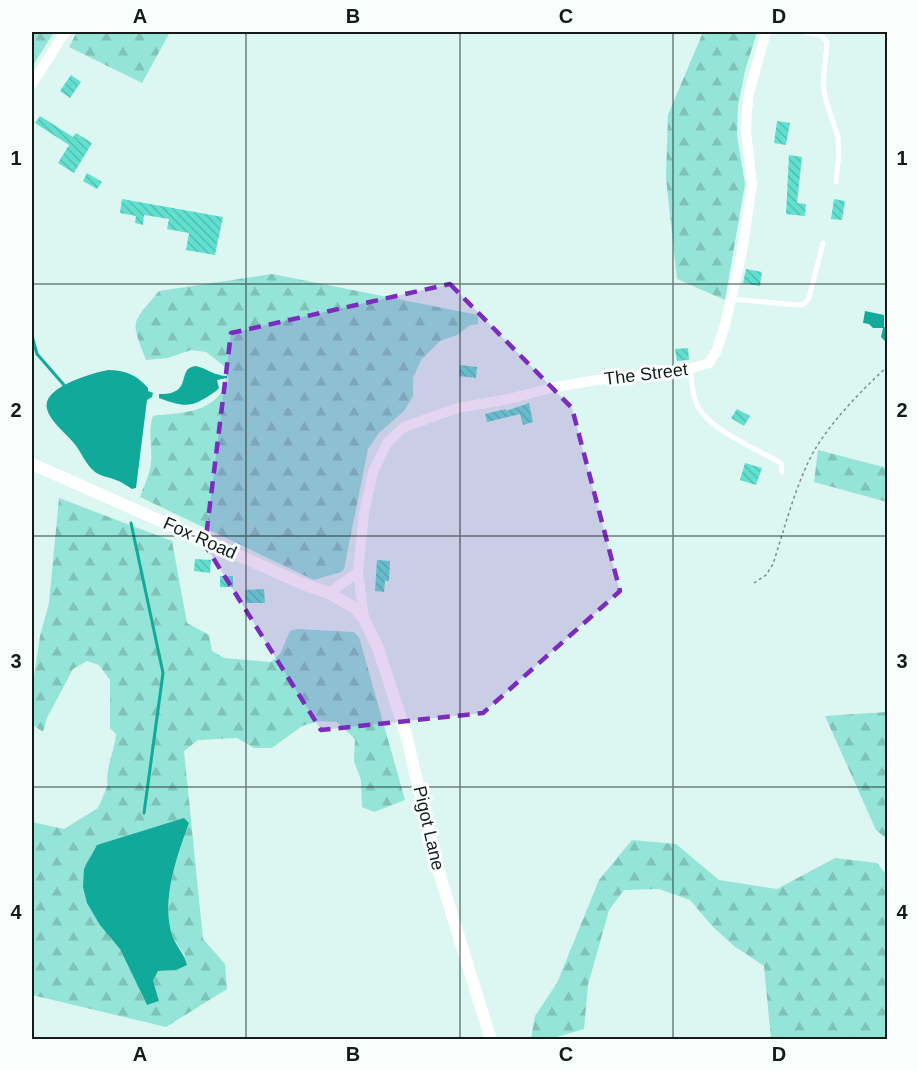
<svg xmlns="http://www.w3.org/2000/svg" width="919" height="1071" viewBox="0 0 919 1071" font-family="Arial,sans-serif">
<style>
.forest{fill:url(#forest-firs);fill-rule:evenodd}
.water{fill:#11a999}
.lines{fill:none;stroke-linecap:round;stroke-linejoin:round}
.stream{stroke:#11a999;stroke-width:3}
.building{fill:url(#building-back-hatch)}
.path{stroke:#7c8d8a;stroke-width:1.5;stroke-dasharray:3 3;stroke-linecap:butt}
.service{stroke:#fff;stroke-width:5}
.minor{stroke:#fff;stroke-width:10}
.tertiary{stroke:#fff;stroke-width:12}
.marked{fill:#7b2cbf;fill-opacity:0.2;stroke:#7b2cbf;stroke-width:4.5;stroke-dasharray:12 8;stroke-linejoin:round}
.grid{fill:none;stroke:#131c1a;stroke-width:1.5;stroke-opacity:0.55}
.labels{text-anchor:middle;stroke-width:6;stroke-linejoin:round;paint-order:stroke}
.street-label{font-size:18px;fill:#131c1a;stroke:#f9fefd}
.neatline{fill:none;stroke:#131c1a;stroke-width:2}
.grid-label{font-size:20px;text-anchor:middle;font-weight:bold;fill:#131c1a}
</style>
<defs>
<pattern id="forest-firs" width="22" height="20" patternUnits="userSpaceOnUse" patternTransform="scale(1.5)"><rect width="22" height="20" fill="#94e4d7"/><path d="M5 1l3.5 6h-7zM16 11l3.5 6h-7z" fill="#7fc3b8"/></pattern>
<pattern id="building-back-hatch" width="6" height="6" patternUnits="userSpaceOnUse" patternTransform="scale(1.5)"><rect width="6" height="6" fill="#62e0cf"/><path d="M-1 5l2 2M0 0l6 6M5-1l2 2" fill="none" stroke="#54c0b1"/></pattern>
</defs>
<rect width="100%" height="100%" fill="#dcf6f1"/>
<path class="forest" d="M32,32h22l-22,35z
M77,32h93l-28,51 -73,-36z
M703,32h54l-12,39 -7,35 -1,29 8,49 -20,116 -48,-21 -11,-101 2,-63z
M272,274l206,41v9l-8,1 -13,10 -17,6 -19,19 -8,18v18l-9,15 -25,22 -11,16 -24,120 -3,3 -27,8 -174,-83c3,-9 8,-19 10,-28 4,-18 -3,-37 3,-53 33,-4 60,-2 76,-36l-5,-14 -18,-14 -15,-2 -23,8 -22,2c-16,-41 -15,-35 13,-69z
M818,450l69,18v34l-73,-20z
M59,498l113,43 15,82 22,12 3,16 12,7 47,4 9,-8 10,-23 7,-2 57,3 5,5 46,163 -31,12 -12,-5 -1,-27 -7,-19 1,-22 -18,-17 -17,-1 -18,5 -30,22h-18l-17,-10 -39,2 -14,11 19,188 22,25 2,25 -61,38 -134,-32v-173l32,7 34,-21 10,-23c-4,-11 7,-36 8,-51l-6,-6v-48l-11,-15 -12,-4 -14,8 -26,49 -4,14 -11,-8v-34l8,-54 9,-33zM189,823c-12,33 -28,78 -17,112 3,7 9,14 13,20l-9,15 -18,1 -5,10 -6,24 -27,-56z
M887,712h1l-1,127 -11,-9 -51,-114z
M632,840l44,4 43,36 58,9 58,-31 42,5 10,12v164h-116l-7,-73 -30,-20 -21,-19 -23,-27 -31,-11 -35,1 -15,20 -21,75 -4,44 -34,10h-19l4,-23 22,-33 42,-103z"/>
<path class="water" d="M865,311l19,4v12l3,1v15l-6,-6 2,-9h-10l-4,-4 -6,-1z
M196,366c12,3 19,10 31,10v2l-10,2 2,8 -3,3c-24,17 -30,17 -57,7v-4c36,1 16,-26 37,-28z
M108,370c17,0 29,5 40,18v3l5,2 -1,4 -5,3 -11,88 -4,1c-5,-3 -10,-7 -16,-9 -7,-3 -16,-4 -21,-8 -10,-8 -14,-21 -22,-30 -9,-10 -23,-21 -26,-33 -6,-22 46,-36 61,-39z
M184,818l5,5c-12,33 -28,77 -17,112 4,11 12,18 15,30l-11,5 -18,1 -5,10 6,20 -12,4 -27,-56 -20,-24 -13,-22 -4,-16 1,-18 13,-24z"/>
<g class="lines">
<path class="stream" d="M32,336l5,18 27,31
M131,523l32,150 -19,140
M168,1039l1,1"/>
</g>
<path class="building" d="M71,75l10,7 -11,16 -10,-7z
M40,116l33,21 3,-4 16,10 -18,30 -16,-10 11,-18 -34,-22z
M777,121l13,2 -4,22 -12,-2z
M789,155l13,2 -5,46 9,1 -1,12 -19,-2z
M87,173l15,9 -5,7 -14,-8z
M122,199l101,18 -8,38 -29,-5 3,-17 -22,-4 2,-10 -25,-4 -1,10 -8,-2 1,-7 -16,-3z
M834,199l11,2 -3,19 -11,-1z
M746,269l16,3 -2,14 -17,-3z
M688,348l1,12 -12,1 -2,-12z
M460,365l17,2 -1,11 -17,-2z
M529,403l4,19 -10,3 -3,-11 -33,8 -2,-8 21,-5v2z
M737,409l13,7 -6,10 -13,-8z
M745,463l17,5 -6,17 -16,-5z
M195,559l16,1 -1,13 -16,-2z
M377,560l13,1 -1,20h-4l-1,11 -9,-1z
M220,576h13v11h-13z
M264,589l1,14h-19l-1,-13z"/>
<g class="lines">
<path class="path" d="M754,583l12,-8 7,-11c11,-34 25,-88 44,-118 19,-30 45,-56 71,-80"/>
<path class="service" d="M804,32l17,3 6,7 -4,42 3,17 12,36 1,17 -3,28
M731,299l66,6 7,-1 5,-6 14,-55
M690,369c2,12 2,28 8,38 14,24 58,42 83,56l1,9"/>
<path class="minor" d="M32,84l33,-52
M329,593l29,-21
M364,619l-6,-47 6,-59 9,-41 14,-29 17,-16 54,-19 51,-9 46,-12 42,-7 86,-9 26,-8 7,-11 9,-27 17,-73 10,-67 -6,-54 1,-20 2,-18 17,-61"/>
<path class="tertiary" d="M32,464l271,120 26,9 26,15 9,11 14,29 28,86 31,132 54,174"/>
</g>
<path class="marked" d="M450,284l122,124 48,183 -137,122 -162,17 -116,-185 26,-212z"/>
<path class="grid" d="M246,32v1008M460,32v1008M673,32v1008M32,284h856M32,536h856M32,787h856"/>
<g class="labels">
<g class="street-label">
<text transform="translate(646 374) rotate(-7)" y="6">The Street</text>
<text transform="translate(200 538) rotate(24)" y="6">Fox Road</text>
<text transform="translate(429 828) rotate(77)" y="6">Pigot Lane</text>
</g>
</g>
<rect width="919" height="1071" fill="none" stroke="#f9fefd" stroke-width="66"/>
<rect x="33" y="33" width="853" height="1005" class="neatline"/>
<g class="grid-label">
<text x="140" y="23">A</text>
<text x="353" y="23">B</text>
<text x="566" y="23">C</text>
<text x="779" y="23">D</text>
<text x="16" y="165">1</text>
<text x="902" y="165">1</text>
<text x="16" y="417">2</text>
<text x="902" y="417">2</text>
<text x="16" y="668">3</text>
<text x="902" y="668">3</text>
<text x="16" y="919">4</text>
<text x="902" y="919">4</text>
<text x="140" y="1061">A</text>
<text x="353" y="1061">B</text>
<text x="566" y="1061">C</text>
<text x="779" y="1061">D</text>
</g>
</svg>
